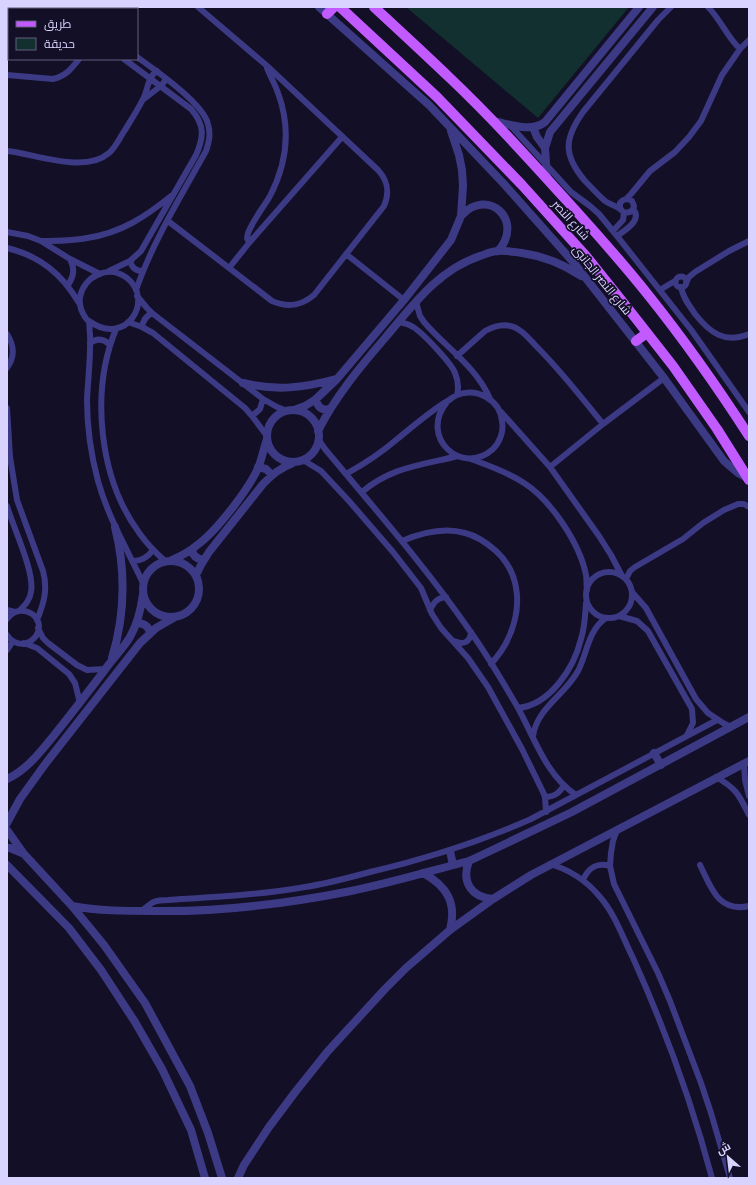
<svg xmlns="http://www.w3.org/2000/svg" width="756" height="1185" viewBox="0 0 756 1185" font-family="Commissioner,Cairo,sans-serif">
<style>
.green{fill:#12302f}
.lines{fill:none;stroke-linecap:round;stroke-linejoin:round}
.minor{stroke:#3d3a85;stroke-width:6}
.tertiary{stroke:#3d3a85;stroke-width:8}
.primary{stroke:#c25bff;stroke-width:10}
.labels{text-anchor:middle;stroke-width:3.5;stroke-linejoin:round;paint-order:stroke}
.street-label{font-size:12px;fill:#d9d4ff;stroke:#130f26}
</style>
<rect width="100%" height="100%" fill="#130f26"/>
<path class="green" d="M406,7h223l-91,111z"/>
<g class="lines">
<path class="minor" d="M57,7l3,2
M73,7l2,2
M708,7c13,13 19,30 32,42
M7,75l46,4c13,-3 18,-10 26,-20
M144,99l18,-14 4,-6
M509,124l62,68 19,14 9,8 18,22 75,95 57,81
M7,151c29,3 78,23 102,2 7,-6 11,-16 16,-23 6,-10 12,-19 17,-29 6,-9 5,-24 15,-30
M626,199l5,-5 19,-23 25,-19 14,-15 12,-16 21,-46 18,-26 9,-9
M621,210c-5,-5 -11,-5 -16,-9 -7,-6 -14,-14 -20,-20 -22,-26 -21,-42 -2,-69l75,-92 13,-13
M168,221l104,80c16,7 29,5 42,-6l70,-89c6,-14 4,-25 -6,-36l-112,-105 -68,-58
M613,231l10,-11 1,-7
M7,232l21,4 13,5 29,18 30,15
M617,236c8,-6 26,-16 16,-27l1,-3 -2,-5c-4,-3 -9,-2 -12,2v5l4,5 6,-1 3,-3
M41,241c16,0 31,0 46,-3 34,-5 58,-21 84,-42
M249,243l-2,-5 1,-5c5,-13 15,-25 22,-37 17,-33 21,-68 8,-103 -3,-9 -8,-17 -11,-25
M7,248c33,8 55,26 72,55
M346,254l58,46
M130,261c2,7 6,10 12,10
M229,268l20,-25 93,-106
M109,271l21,-10 11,-10 55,-96c8,-18 9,-30 -5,-46l-67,-50
M675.5 282a5.5 5.5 0 1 1 11 0a5.5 5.5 0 1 1-11 0Z
M686,283l3,-6 6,-5 34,-21 20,-10
M68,285c6,-9 7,-16 2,-26
M681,287c2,11 8,18 14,27 15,19 30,30 54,20
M136,290c17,-49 45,-94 70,-139 3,-9 5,-17 2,-27 -5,-21 -53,-54 -71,-67
M660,290l8,-5 7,-4
M137,296l10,12 5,5 111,86 14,8 10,4
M416,302l4,14 4,6c21,25 53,45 66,77
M89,321c37,27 66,-21 38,-43 -18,-14 -43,-2 -47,19 -1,7 1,14 5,20 1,2 3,3 4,5 1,3 0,8 1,12 1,22 -2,44 -3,66 0,27 4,55 11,81 10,36 29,68 45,102
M128,322l14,5 11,6 92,75 7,8 15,20
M399,322c5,1 10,2 14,5 9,5 39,37 42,46 3,7 4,14 2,22
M142,327c1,-7 4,-11 10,-14
M116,329c-26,63 -17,150 24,205 7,10 16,19 25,27
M7,334c7,11 8,23 0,34
M90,343c7,-5 14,-4 20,2
M457,356l28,-25c9,-5 19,-8 29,-4 10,4 16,13 23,20 24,24 45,51 66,77
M7,408l3,49 7,43 26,71c5,18 1,32 -6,49
M501,412l49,55 49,69 12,19 11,21
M252,416l8,-7 3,-10
M318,439l7,10c49,59 101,118 145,182 17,24 33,51 48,77 17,31 28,67 58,87
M471,459c18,7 37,13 53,24 27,17 56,61 62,92 1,5 0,10 1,15
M303,460l18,11 28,30 44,51 28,36 11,26 9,14 27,30 20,29 34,62 21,43 2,5 1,15
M550,467l53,-43 61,-46
M346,474c18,-10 35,-21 50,-34 16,-13 31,-26 48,-37 5,-2 8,-6 13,-8 20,-8 43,5 45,26 2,10 -2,21 -9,28 -31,28 -75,-12 -46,-47
M362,492c29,-25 60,-27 96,-36
M7,506c6,21 28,66 24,86 -1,8 -6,13 -11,18
M402,541c19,-8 42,-14 63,-8 12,3 22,10 31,18 26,24 26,60 11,90 -4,9 -10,16 -16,23
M133,561c8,0 15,-4 20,-11
M586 595a23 23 0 1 1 46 0a23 23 0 1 1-46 0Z
M626,579l4,-8 5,-4 48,-28 20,-16 21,-13 14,-6h6l5,3
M632,592l14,16 50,91 12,14 15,10 8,4
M7,610l8,2
M430,610c4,-8 7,-12 16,-13
M619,616l18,5 11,10 44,78 1,14 -6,12
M7,619c13,-19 41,-2 29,17 -3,4 -8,7 -13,8 -7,0 -13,-4 -16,-9
M38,628l5,10 5,5 29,22 10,5 18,-1
M454,641c9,4 16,2 17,-9
M24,643l13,5 32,26 6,9 5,20
M7,650l6,-9
M518,708c32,-3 56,-40 63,-69 4,-12 4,-24 5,-36
M533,736c4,-28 32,-41 45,-65 9,-17 10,-41 28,-53
M744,763l1,17 4,16
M716,777c21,12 23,18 33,38
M545,797c9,0 15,-4 19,-12
M617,830l-4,11 -2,12 -1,13 4,18 44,89 12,28 31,82 10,30 19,65
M550,864c20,6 37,17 50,33 15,17 23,41 33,61 32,71 59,145 79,220
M700,865c11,22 18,48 49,41
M583,880c5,-12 14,-18 27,-14
M142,911c10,-9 12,-11 26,-11 46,-3 91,-5 137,-13 21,-3 43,-9 65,-15 55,-13 109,-30 161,-53l186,-99"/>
<path class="tertiary" d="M319,7l110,98 75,79 70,79 90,115 60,83 14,12 11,6
M493,121c16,3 38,12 52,1l94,-115
M533,127l4,10 8,11
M547,179l-2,-31 5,-16 103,-125
M461,216c27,-30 64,5 37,35
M243,383c34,8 60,5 93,-4
M316,399c1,8 6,12 14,10
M294,410l11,-4 11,-7 21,-20 67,-79 47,-60 10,-24 2,-30 -1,-16 -3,-15 -8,-24
M267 436a26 26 0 1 1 52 0a26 26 0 1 1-52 0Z
M318,431c17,-34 42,-64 67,-93 28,-33 53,-68 95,-82 6,-2 12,-5 18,-5 7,-1 16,1 24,2 21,3 41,11 59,23
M258,467l8,2 6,6
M192,550c1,6 5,9 11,10
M172,560c9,-4 17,-8 24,-14 20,-14 53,-57 63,-80 3,-9 5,-18 8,-27
M143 589a28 28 0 1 1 56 0a28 28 0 1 1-56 0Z
M196,575l5,-10 8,-13 54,-68c10,-10 17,-16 30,-21
M137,623c7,0 11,3 13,9
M112,658c13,-43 14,-87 3,-131
M654,753l7,12
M7,779c20,-9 35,-29 48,-45 17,-21 33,-42 49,-63 8,-12 19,-22 26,-34 8,-14 11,-28 13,-43
M7,823l13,-24 26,-36 94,-120 16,-15 19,-11
M7,830l17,24 48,52 32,39 41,58 45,83 18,47 14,45
M7,848h3l12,5
M450,851l3,14
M469,861c-8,21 2,36 24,38
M7,865l62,63 32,42 34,52 27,47 29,61 14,48
M423,873c24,13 34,30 27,57
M72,906c26,5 54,5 81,5 66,1 133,-7 198,-20 40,-8 79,-20 118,-30l17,-8 86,-41 177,-95
M238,1178l6,-13 25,-38 27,-36 32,-40 57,-62 21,-21 44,-38 43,-31 38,-24 218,-114"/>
<path class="primary" d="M340,7l97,90 85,88 64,71 40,50 47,60 44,63 32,51
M374,7c26,24 52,48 77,72 41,39 79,81 117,123 28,31 55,61 81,94 36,45 69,92 100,140
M327,14l7,-7
M636,341l11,-8"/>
</g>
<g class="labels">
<g class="street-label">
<text transform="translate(571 220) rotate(48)" y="4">شارع النصر</text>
<text transform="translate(602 280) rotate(51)" y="4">شارع النصر الجانبى</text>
</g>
</g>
<rect width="756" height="1185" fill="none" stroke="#d9d4ff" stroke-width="16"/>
<rect x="8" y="8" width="130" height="52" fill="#130f26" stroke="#625e7d"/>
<rect x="16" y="21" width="20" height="6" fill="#c25bff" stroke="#625e7d"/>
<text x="44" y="28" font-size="12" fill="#d9d4ff">طريق</text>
<rect x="16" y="38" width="20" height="12" fill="#12302f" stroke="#625e7d"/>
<text x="44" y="48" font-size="12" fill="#d9d4ff">حديقة</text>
<g transform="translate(728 1157) rotate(332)" stroke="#130f26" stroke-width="3" paint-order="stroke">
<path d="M0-3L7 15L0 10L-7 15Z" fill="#d9d4ff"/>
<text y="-6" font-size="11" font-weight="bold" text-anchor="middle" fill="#d9d4ff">ش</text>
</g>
</svg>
